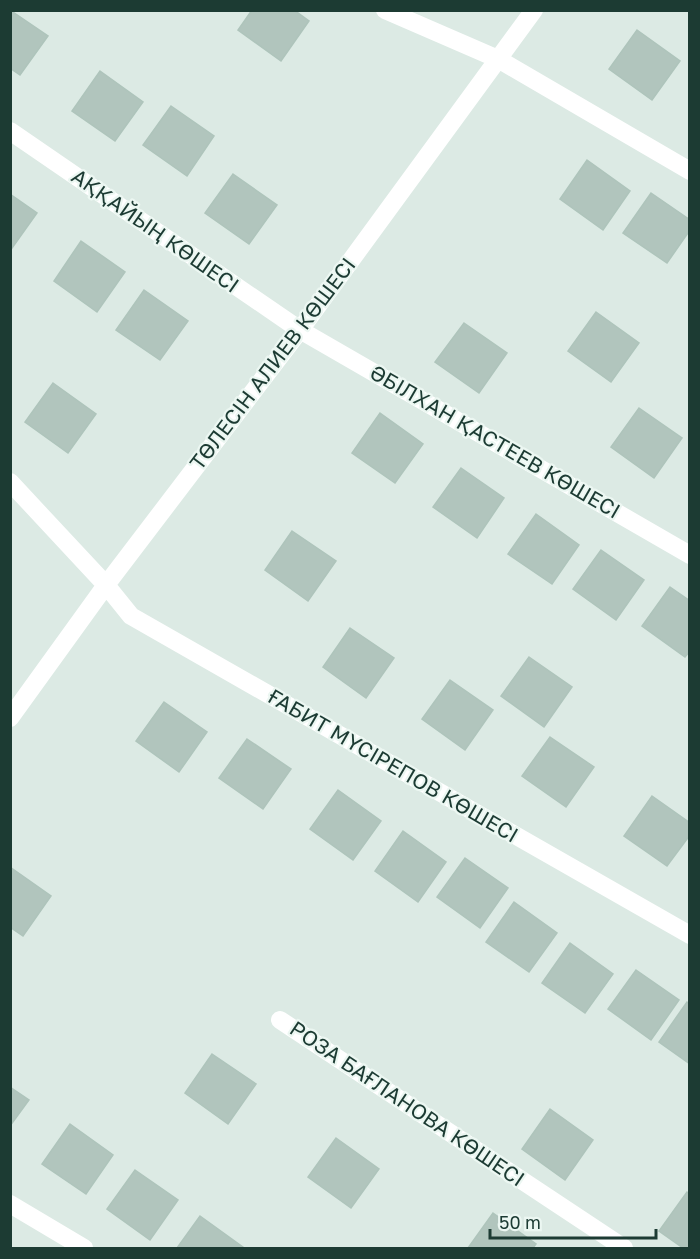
<svg xmlns="http://www.w3.org/2000/svg" width="700" height="1259" viewBox="0 0 700 1259" font-family="'Golos Text',sans-serif">
<style>
.building{fill:#b1c5bd;stroke:#aec4bb;stroke-width:1.5}
.lines{fill:none;stroke-linecap:round;stroke-linejoin:round}
.street{stroke:#fff;stroke-width:18}
.labels{text-anchor:middle;stroke-width:4.5;stroke-linejoin:round;paint-order:stroke}
.street-label{font-size:21px;fill:#1c3b33;stroke:#ecf7f2}
</style>
<rect width="100%" height="100%" fill="#dceae4"/>
<path class="building" d="M10,10l38,26 -28,39 -10,-7z
M252,10h42l15,11 -28,40 -43,-31z
M637,30l43,31 -28,39 -43,-31z
M100,71l43,31 -28,39 -43,-30z
M171,106l43,30 -27,40 -44,-31z
M587,160l43,31 -27,39 -43,-31z
M233,174l44,31 -28,39 -44,-31z
M651,193l39,27v10l-23,33 -44,-30z
M10,194l27,19 -27,38z
M81,241l44,31 -28,40 -43,-31z
M144,290l44,31 -28,39 -44,-30z
M596,312l43,31 -28,39 -43,-31z
M464,323l43,30 -28,40 -44,-31z
M53,383l43,31 -28,39 -43,-31z
M639,408l43,30 -28,40 -43,-31z
M380,413l43,31 -28,39 -43,-30z
M461,468l43,30 -27,40 -44,-31z
M536,514l43,31 -27,39 -44,-30z
M292,531l44,30 -28,40 -43,-31z
M601,550l43,30 -28,40 -43,-31z
M670,587l20,14v50l-5,6 -43,-31z
M350,628l44,30 -28,40 -43,-31z
M529,657l43,30 -28,40 -43,-31z
M450,680l43,30 -28,40 -43,-31z
M164,702l43,30 -28,40 -43,-31z
M550,737l44,30 -28,40 -44,-31z
M247,739l44,30 -28,40 -44,-31z
M338,790l43,31 -28,39 -43,-31z
M652,796l38,27v12l-23,31 -43,-30z
M403,831l43,31 -28,40 -43,-31z
M465,858l43,30 -28,40 -43,-31z
M10,867l41,29 -28,40 -13,-9z
M514,902l43,31 -28,39 -43,-30z
M570,943l43,31 -28,39 -43,-30z
M636,970l43,30 -28,40 -43,-31z
M687,1002l3,2v60l-31,-22z
M212,1054l44,30 -28,40 -43,-31z
M10,1087l19,13 -19,26z
M550,1109l43,31 -28,40 -43,-31z
M70,1124l43,31 -27,39 -44,-30z
M336,1138l43,31 -28,39 -43,-31z
M135,1170l43,30 -28,40 -43,-31z
M687,1192l3,2v54h-7l-24,-17z
M493,1213l43,31 -3,4h-65z
M200,1216l43,31 -1,1h-65z"/>
<g class="lines">
<path class="street" d="M385,10l113,49 192,112
M10,131l290,199 390,225
M10,482l96,103 25,31 559,319
M10,718l96,-133 194,-255 234,-320
M280,1020l344,228
M10,1204l74,44"/>
</g>
<g class="labels">
<g class="street-label">
<text transform="translate(155 231) rotate(35)" y="7">АҚҚАЙЫҢ КӨШЕСІ</text>
<text transform="translate(273 364) rotate(-53)" y="7">ТӨЛЕСІН АЛИЕВ КӨШЕСІ</text>
<text transform="translate(495 442) rotate(30)" y="7">ӘБІЛХАН ҚАСТЕЕВ КӨШЕСI</text>
<text transform="translate(393 766) rotate(30)" y="7">ҒАБИТ МҮСІРЕПОВ КӨШЕСI</text>
<text transform="translate(407 1104) rotate(34)" y="7">РОЗА БАҒЛАНОВА КӨШЕСI</text>
</g>
</g>
<rect width="700" height="1259" fill="none" stroke="#1c3b33" stroke-width="24"/>
<path d="M490 1229v9h166v-9" fill="none" stroke="#1c3b33" stroke-width="3"/>
<text x="499" y="1229" font-size="18" fill="#1c3b33" stroke="#ecf7f2" stroke-width="4.5" paint-order="stroke">50 m</text>
</svg>
